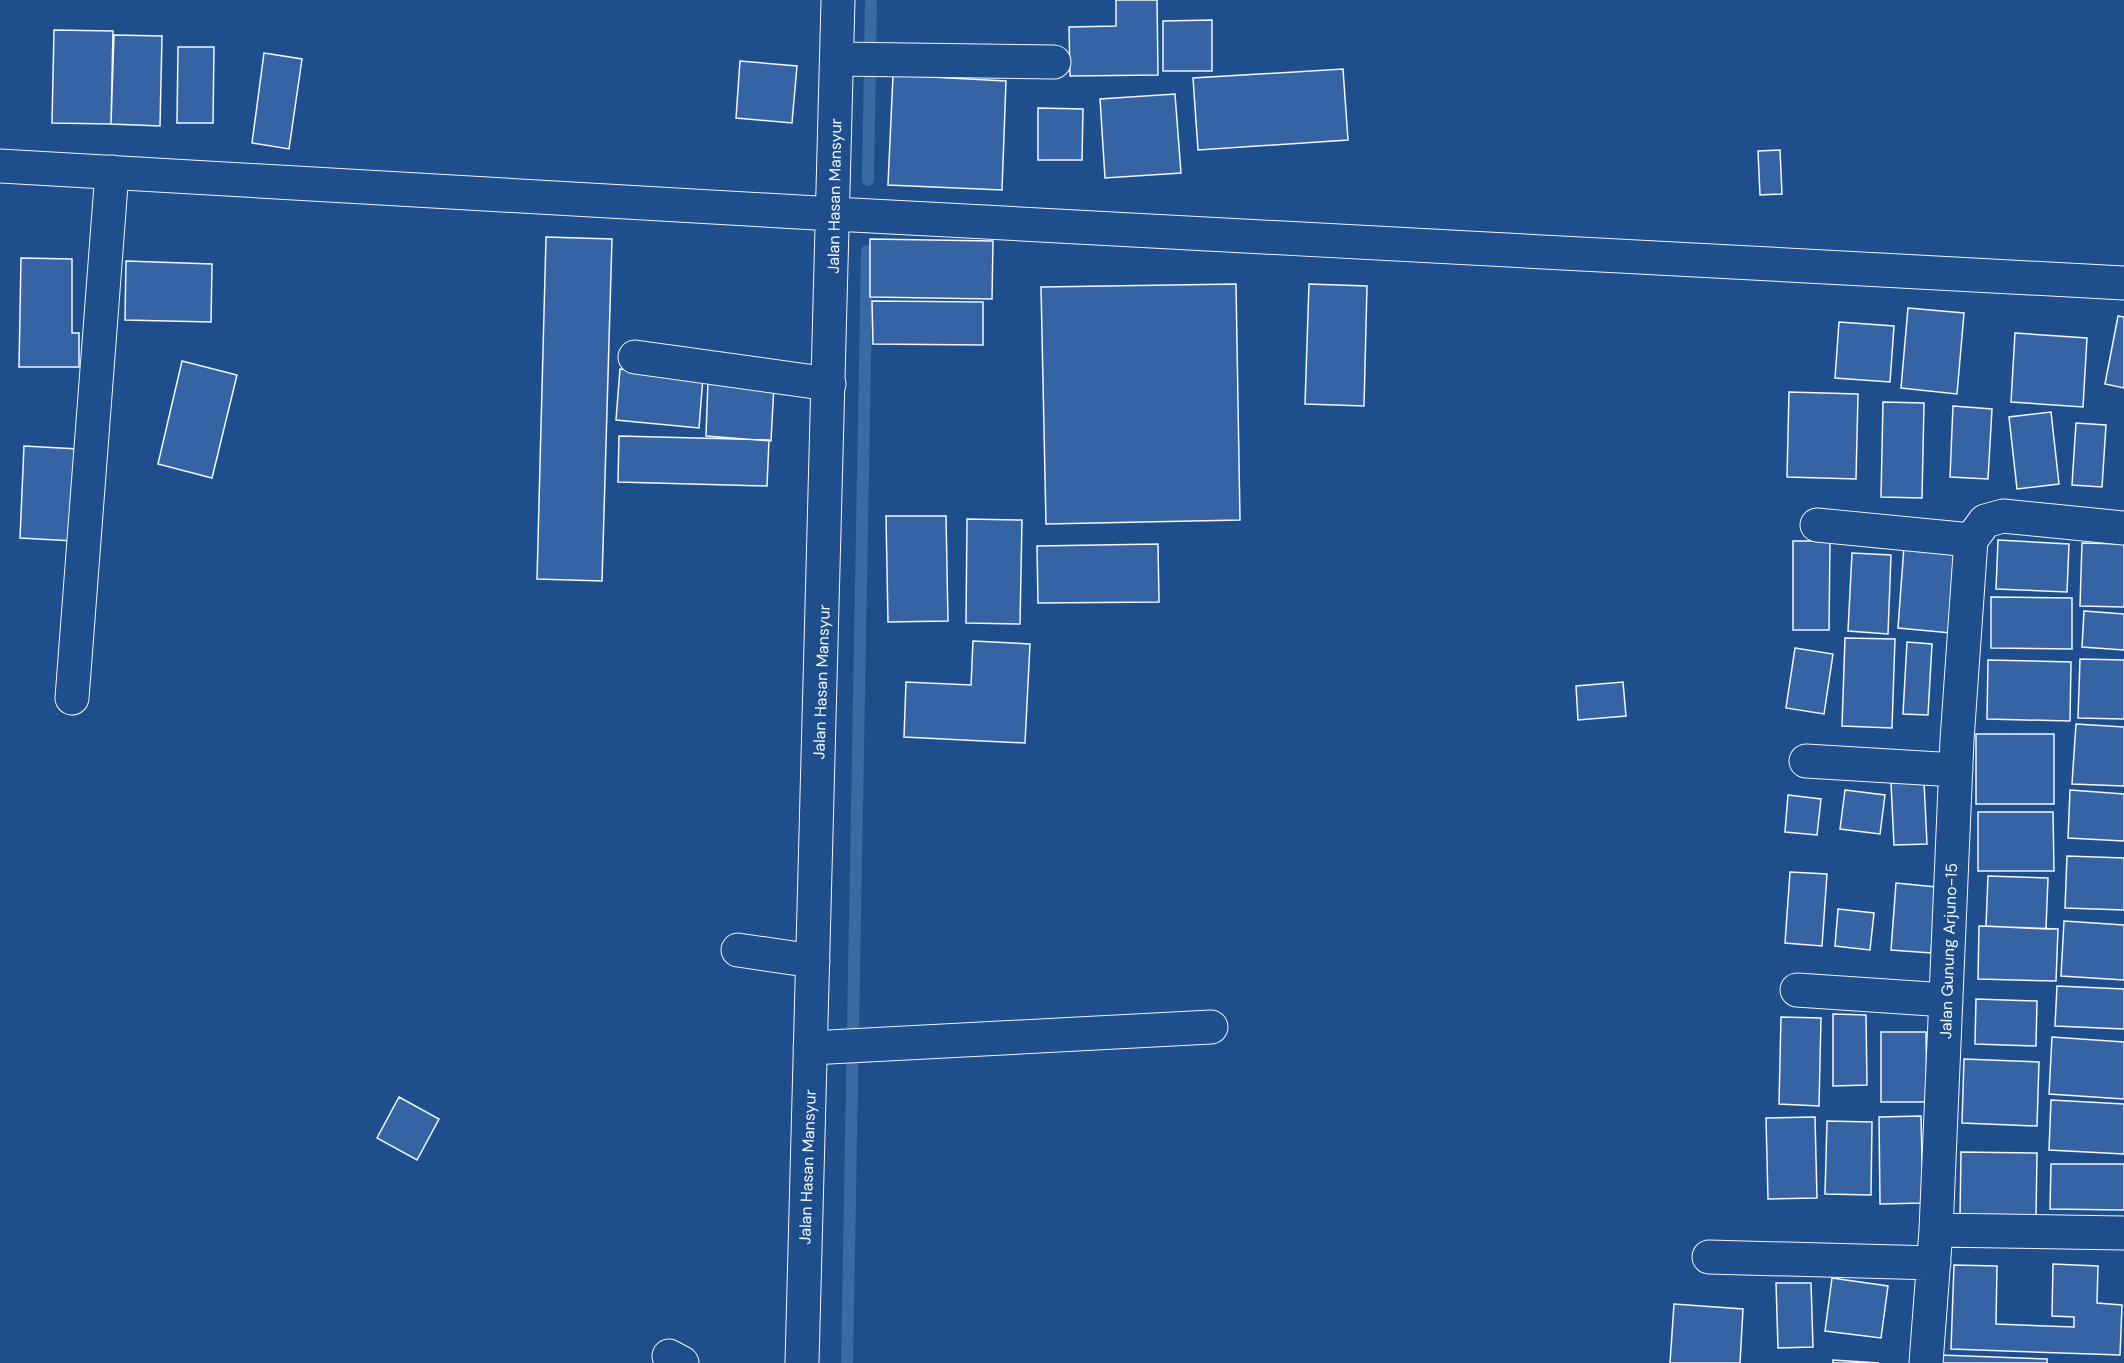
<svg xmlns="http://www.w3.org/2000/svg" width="2124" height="1363" viewBox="0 0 2124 1363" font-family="'DM Sans',sans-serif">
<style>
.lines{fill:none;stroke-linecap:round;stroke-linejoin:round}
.stream{stroke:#3b69a3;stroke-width:12}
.building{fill:#3563a3;stroke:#f2f6ff;stroke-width:1.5}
.minor-casing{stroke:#f2f6ff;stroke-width:35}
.minor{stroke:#1f4e8c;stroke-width:33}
.labels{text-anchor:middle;stroke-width:4.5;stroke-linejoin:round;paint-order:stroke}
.street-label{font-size:16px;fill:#f2f6ff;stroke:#1f4e8c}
</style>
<rect width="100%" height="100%" fill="#1f4e8c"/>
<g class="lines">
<path class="stream" d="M868,180l3,-180
M847,1363l20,-1112"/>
</g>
<path class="building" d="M1116,0h41l1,75 -88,1 -1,-49 47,-1z
M1212,20v51h-49v-50z
M54,30l59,1 -2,93 -59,-1z
M114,35l48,1 -2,90 -49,-2z
M178,47h36l-1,76h-36z
M264,53l38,6 -13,90 -37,-6z
M740,61l57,5 -5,57 -56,-5z
M1343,69l5,71 -150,10 -5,-72z
M893,75l113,6 -4,109 -114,-5z
M1175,94l6,79 -76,5 -5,-79z
M1038,108l45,1 -1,51h-44z
M1780,150l2,44 -22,1 -2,-44z
M546,237l66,2 -10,342 -65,-2z
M870,239l123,2 -1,58 -122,-2z
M21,258l51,1v74h7v34h-60z
M126,261l86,3 -1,58 -86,-2z
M1236,284l4,236 -194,4 -5,-237z
M1309,284l58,2 -3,120 -59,-2z
M872,301l111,1v43l-110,-1z
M1908,308l56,5 -7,81 -56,-6z
M2118,316l6,1v71l-19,-4z
M1839,322l55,4 -4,56 -55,-4z
M2015,333l72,5 -4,69 -72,-5z
M182,361l55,14 -25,103 -54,-14z
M620,369l83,8 -4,51 -83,-8z
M708,380l66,5 -3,56 -65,-5z
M1789,392l69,2 -2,85 -69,-2z
M1883,402l41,1 -2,95 -41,-1z
M1953,406l39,3 -4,70 -38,-2z
M2051,412l8,72 -42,5 -8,-72z
M2076,423l30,2 -4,62 -30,-2z
M619,436l150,4 -2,46 -149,-4z
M24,446l54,3 -4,92 -54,-3z
M886,516h60l2,105 -60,1z
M967,519l55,1 -2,104 -54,-1z
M1998,540l71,4 -2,48 -71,-3z
M1793,541h37l-1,89h-36z
M2082,543l42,1v63l-44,-1z
M1158,544l1,58 -121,1 -1,-57z
M1904,546l53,4 -6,83 -53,-5z
M1852,553l39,2 -3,79 -40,-3z
M1991,597l81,1v51l-81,-1z
M2084,611l40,3v36l-42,-3z
M1845,638l50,1 -3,89 -50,-2z
M973,641l57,3 -5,99 -121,-6 2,-55 65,3z
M1907,642l25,2 -4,71 -25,-1z
M1795,648l38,6 -9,60 -38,-6z
M2080,659l44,1v59l-46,-1z
M1988,660l83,2 -1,59 -83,-2z
M1623,682l3,34 -48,4 -2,-34z
M2076,724l48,3v59l-52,-2z
M1976,734h78v70h-78z
M1924,782l3,62 -33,1 -3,-62z
M1845,790l40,5 -5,39 -40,-5z
M2070,790l54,4v47l-56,-3z
M1788,795l33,4 -4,36 -32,-3z
M1978,812h75l1,59h-76z
M2067,856l57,2v52l-59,-2z
M1790,872l37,2 -5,72 -37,-3z
M1988,876l60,2 -2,51 -60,-3z
M1896,883l40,4 -5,66 -40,-3z
M1838,909l36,4 -4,37 -35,-4z
M2064,921l60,4v55l-63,-4z
M1979,926l79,3 -2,52 -78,-2z
M2057,986l67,3v40l-69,-3z
M1976,999l61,2 -1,45 -61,-2z
M1833,1014l33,1 1,70 -34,1z
M1781,1017l40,1 -2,88 -40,-2z
M1881,1032h45l1,70h-46z
M2052,1037l72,5v57l-75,-5z
M1964,1059l75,3 -2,64 -75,-3z
M399,1097l40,22 -22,41 -40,-22z
M2051,1100l73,4v50l-75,-4z
M1921,1116l2,87 -43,1 -1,-87z
M1815,1117l2,81 -49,1 -2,-81z
M1827,1121l45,1 -1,73 -46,-1z
M1961,1152l76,1 -1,65 -76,-1z
M2051,1164h73v46l-74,-1z
M2053,1264l45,2 -1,37 25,2 -2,50 -169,-6 3,-84 43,1 -1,58 78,3v-10l-22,-1z
M1832,1278l56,8 -7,52 -56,-7z
M1776,1283h35l2,64 -35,1z
M1674,1304l69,5 -3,54h-70z
M1940,1355l107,4v4h-107z
M1833,1360l46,3h-46z"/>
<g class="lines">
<defs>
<path id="minor" d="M837,59l217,3
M0,166l834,48 1290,69
M635,357l194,27
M1817,525l154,15
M72,698l40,-526
M1806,761l150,9
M738,950l75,11
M1797,990l149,10
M810,1048l401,-21
M1936,1230l188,3
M1709,1257l225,6
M669,1356l13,7
M802,1363l36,-1363
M1926,1363l10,-133 21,-490 14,-200 14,-19 18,-5 121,12"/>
</defs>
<use href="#minor" class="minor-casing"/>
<use href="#minor" class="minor"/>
</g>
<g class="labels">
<g class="street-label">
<text transform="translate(834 196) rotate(-89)" y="6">Jalan Hasan Mansyur</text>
<text transform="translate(821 682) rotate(-88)" y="6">Jalan Hasan Mansyur</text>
<text transform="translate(1948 951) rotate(-88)" y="6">Jalan Gunung Arjuno-15</text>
<text transform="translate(807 1167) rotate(-88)" y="6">Jalan Hasan Mansyur</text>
</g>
</g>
</svg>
